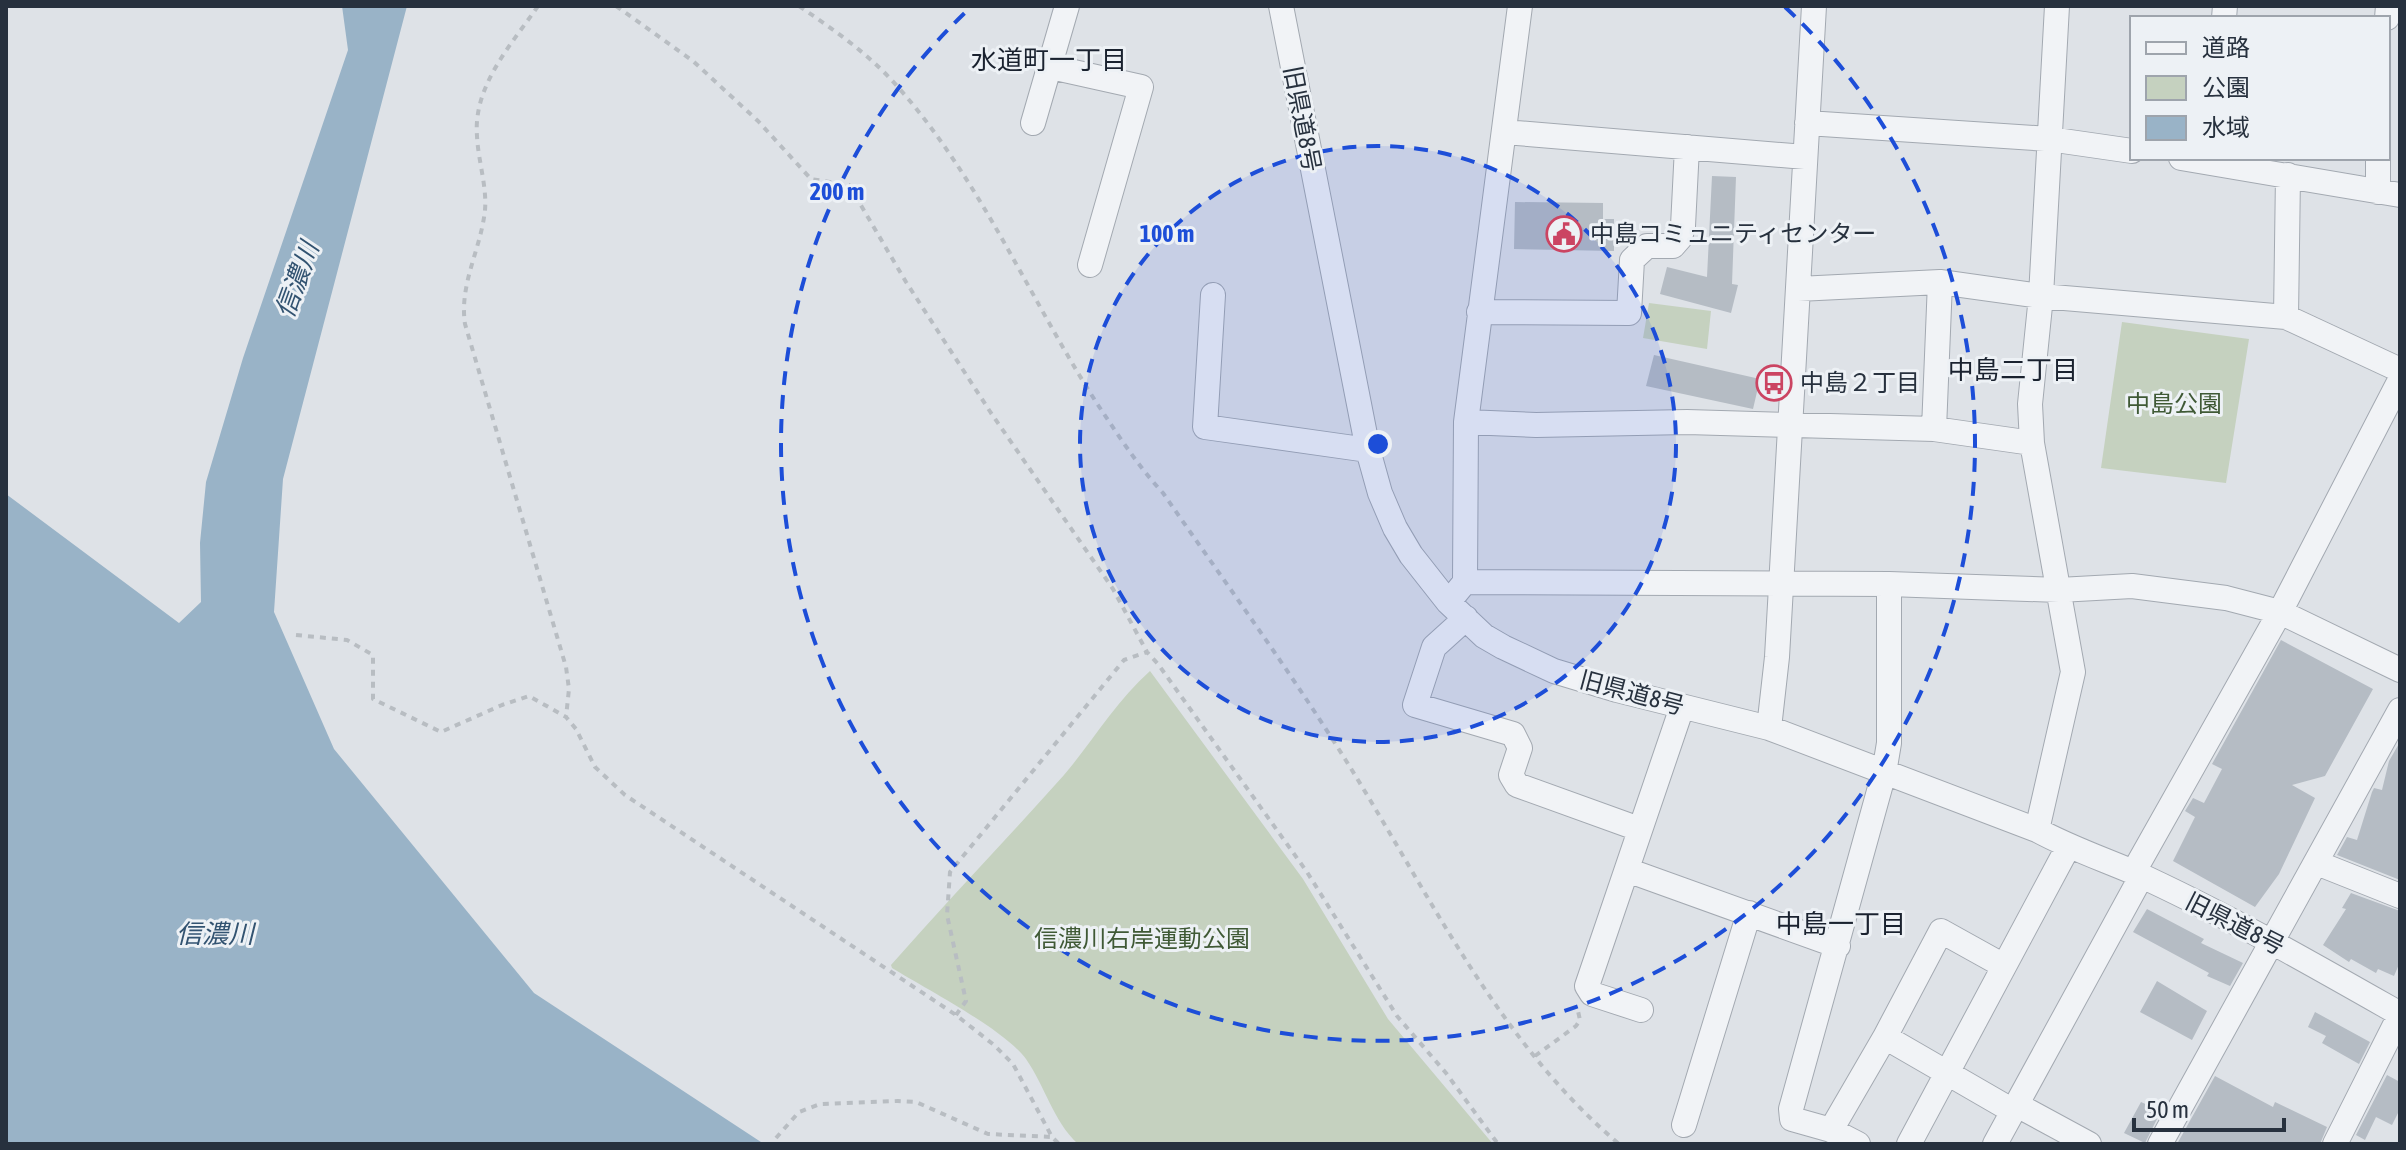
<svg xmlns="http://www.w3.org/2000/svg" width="2406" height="1150" viewBox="0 0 2406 1150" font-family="'Asap Condensed','Noto Sans JP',sans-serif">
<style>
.green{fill:#c5d1bf}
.water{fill:#99b3c7}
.building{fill:#b5bcc4}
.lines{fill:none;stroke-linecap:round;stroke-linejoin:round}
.minor-casing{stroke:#a3a9b1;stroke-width:26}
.path{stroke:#b8bdc2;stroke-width:4;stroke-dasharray:6 6;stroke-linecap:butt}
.minor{stroke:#f1f3f6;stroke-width:24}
.ring{fill:none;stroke:#1d4ed8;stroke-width:4;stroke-dasharray:14 10}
.labels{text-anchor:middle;stroke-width:6;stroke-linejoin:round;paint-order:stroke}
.street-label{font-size:24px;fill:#27313e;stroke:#edf1f5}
.poi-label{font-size:24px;fill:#27313e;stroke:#edf1f5;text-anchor:start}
.park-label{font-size:24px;fill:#3f5935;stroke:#edf1f5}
.neighbourhood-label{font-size:26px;fill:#1a222f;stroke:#edf1f5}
.water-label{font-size:26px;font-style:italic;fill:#325371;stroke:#edf1f5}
.centre{fill:#1d4ed8;stroke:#edf1f5;stroke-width:4}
.ring-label{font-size:24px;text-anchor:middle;font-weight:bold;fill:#1d4ed8;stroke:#edf1f5;stroke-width:6;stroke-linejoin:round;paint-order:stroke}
</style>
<rect width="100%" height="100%" fill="#dee2e7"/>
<path class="green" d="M1649,303l62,8 -4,38 -64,-11z
M2122,322l127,17 -23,144 -125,-15z
M1150,671l153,208 85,140 105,125h-415c-25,-23 -33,-58 -52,-85 -22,-30 -100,-70 -134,-91l-1,-3c57,-65 116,-126 173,-190 29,-34 52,-74 86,-104z"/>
<path class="water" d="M342,6h65l-124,473 -9,133 60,137 200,244 230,151h-758v-650l173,129 22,-21 -1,-59 6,-61 37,-124 105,-308z"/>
<path class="building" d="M1712,176l24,1 -4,107 6,1 -7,28 -71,-19 7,-27 40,10z
M1515,202l88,1v16h11v32l-100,-2z
M1654,355l106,24 -7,30 -107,-23z
M2281,640l92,49 -48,87 -33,9 23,13 -36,76 -24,33 -82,-46 22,-44 -10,-6 8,-13 11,5 18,-34 -10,-5z
M2400,742v138l-63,-25 10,-18 10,3 15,-48 2,-4 8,2 7,-29z
M2351,893l49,18v51l-6,14 -16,-7 -2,4 -25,-14 -2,3 -26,-17 23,-36 -4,-1z
M2147,909l57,30 -3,4 42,20 -13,23 -23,-10 2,-3 -76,-41z
M2157,981l50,30 -15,29 -52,-28z
M2315,1012l55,30 -11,22 -37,-21 4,-7 -18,-9z
M2387,1075l13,7v27l-8,16 -16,-8 -11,23 -9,-5z
M2215,1076l58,31 2,-5 52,25 -7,17h-143z
M2141,1102l20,9 -16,32 -21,-10z"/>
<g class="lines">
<defs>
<path id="minor" d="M1281,6l87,444 12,43 15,35 16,27 37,47 36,34 19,11 51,24 63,19 152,38 268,102c31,17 63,28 96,42 92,42 179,92 267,142
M2224,18l1,-12
M2387,18l1,-12
M1051,67l90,20 -51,178
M1033,123l34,-117
M1807,123l242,16 83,12
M1504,132l301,25
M2181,158l219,37
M2378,192v-34
M1798,289l142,-7 101,14 245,21 114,53
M1213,295l-8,132 163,23
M1479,312l150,1 3,-53 15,-14h26l7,-8 3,-12 4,-79
M2286,317l2,-142
M1466,422l70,3 151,-3 247,7 98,14
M1934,429l6,-147
M1465,582l424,2 170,6 73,-4 94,12 54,14 120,58
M1456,593l9,-11 1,-160 54,-416
M1466,618l-32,29 -19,58 98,29 7,14 -9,27 6,10 122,44
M1769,728l8,-71 37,-651
M2037,830l36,-158 -41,-229 -2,-39 11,-108 16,-290
M2317,863l83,33
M1627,870l211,76
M2133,873l147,-261 120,-232
M1641,1010l-49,-16 -5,-8 95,-279
M1885,1037l128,74
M2017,1105l72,39
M1684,1125l65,-212
M1831,1130l54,-93 56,-106 63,35
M1858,1144l-27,-14 -39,-11 -1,-10 93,-336 5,-30v-159
M1909,1144l159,-297
M1995,1144l146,-267
M2160,1144l240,-434
M2335,1144l65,-129"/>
</defs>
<use href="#minor" class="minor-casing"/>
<path class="path" d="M538,6c-27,39 -65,80 -61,130 1,24 10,50 8,74 -4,39 -26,74 -20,114l101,343 3,22 -3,28
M616,6l77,55 65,60 53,58 38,6 57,97 85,131 122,176 34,63
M799,6c35,24 70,48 98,80 84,94 133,214 201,319 20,30 40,61 65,88 61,88 125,175 182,266 83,132 152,282 274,385
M296,635l51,5 26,15v44l68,33 61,-27 27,-9 37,21 10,12 19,38 30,28 331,220 38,30 19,19 39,73 7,7
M956,1015l10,-14 -19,-86 3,-43 174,-212 23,-8 11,12 149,208 90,144 49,57 52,71
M1535,1056l41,-30 4,-6 -2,-9
M776,1138l23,-26 21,-8 78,-3 18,1 72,32 64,3"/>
<use href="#minor" class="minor"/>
</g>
<circle cx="1378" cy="444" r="298" fill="#1d4ed8" fill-opacity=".12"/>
<g class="ring">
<circle cx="1378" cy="444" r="298"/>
<path d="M1785 7A597 597 0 1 1 971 7"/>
</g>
<defs>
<symbol id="civic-ring" viewBox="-11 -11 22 22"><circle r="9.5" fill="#edf1f5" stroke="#cb4462" stroke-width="1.5"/><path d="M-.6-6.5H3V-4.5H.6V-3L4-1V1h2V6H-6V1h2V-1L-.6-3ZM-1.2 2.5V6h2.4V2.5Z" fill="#cb4462"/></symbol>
<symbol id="bus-ring" viewBox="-11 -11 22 22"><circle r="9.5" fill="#edf1f5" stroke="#cb4462" stroke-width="1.5"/><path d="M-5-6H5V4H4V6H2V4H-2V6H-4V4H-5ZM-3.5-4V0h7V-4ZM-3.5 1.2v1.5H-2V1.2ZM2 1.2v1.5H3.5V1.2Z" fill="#cb4462"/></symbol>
</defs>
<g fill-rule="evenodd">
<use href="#civic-ring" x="1544" y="214" width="40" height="40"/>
<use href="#bus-ring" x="1754" y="363" width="40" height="40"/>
</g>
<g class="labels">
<g class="street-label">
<text transform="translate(1302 119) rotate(79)" y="8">旧県道8号</text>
<text transform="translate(1632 693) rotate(15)" y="8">旧県道8号</text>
<text transform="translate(2235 924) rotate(27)" y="8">旧県道8号</text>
</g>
<g class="poi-label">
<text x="1590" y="242">中島コミュニティセンター</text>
<text x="1800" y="391">中島２丁目</text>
</g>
<g class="park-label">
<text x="2174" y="412">中島公園</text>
<text x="1142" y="947">信濃川右岸運動公園</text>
</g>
<g class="neighbourhood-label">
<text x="1049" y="69">水道町一丁目</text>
<text x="2013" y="379">中島二丁目</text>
<text x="1841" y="933">中島一丁目</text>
</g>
<g class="water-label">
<text transform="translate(297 280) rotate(-70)" y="9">信濃川</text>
<text x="215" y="943">信濃川</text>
</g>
</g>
<circle cx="1378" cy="444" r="12" class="centre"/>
<g class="ring-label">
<text x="837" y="200">200 m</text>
<text x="1167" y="242">100 m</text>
</g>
<rect width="2406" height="1150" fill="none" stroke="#27313e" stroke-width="16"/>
<rect x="2130" y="16" width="260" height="144" fill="#edf1f5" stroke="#9ea4ac" stroke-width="2"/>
<rect x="2146" y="42" width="40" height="12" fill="#f1f3f6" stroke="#9ea4ac" stroke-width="2"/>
<text x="2202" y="56" font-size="24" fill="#27313e">道路</text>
<rect x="2146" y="76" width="40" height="24" fill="#c5d1bf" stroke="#9ea4ac" stroke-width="2"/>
<text x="2202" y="96" font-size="24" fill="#27313e">公園</text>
<rect x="2146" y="116" width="40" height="24" fill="#99b3c7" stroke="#9ea4ac" stroke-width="2"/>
<text x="2202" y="136" font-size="24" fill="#27313e">水域</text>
<path d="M2134 1118v12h150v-12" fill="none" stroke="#27313e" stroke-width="4"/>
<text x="2146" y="1118" font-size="24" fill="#27313e" stroke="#edf1f5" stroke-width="6" paint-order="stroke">50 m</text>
</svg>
